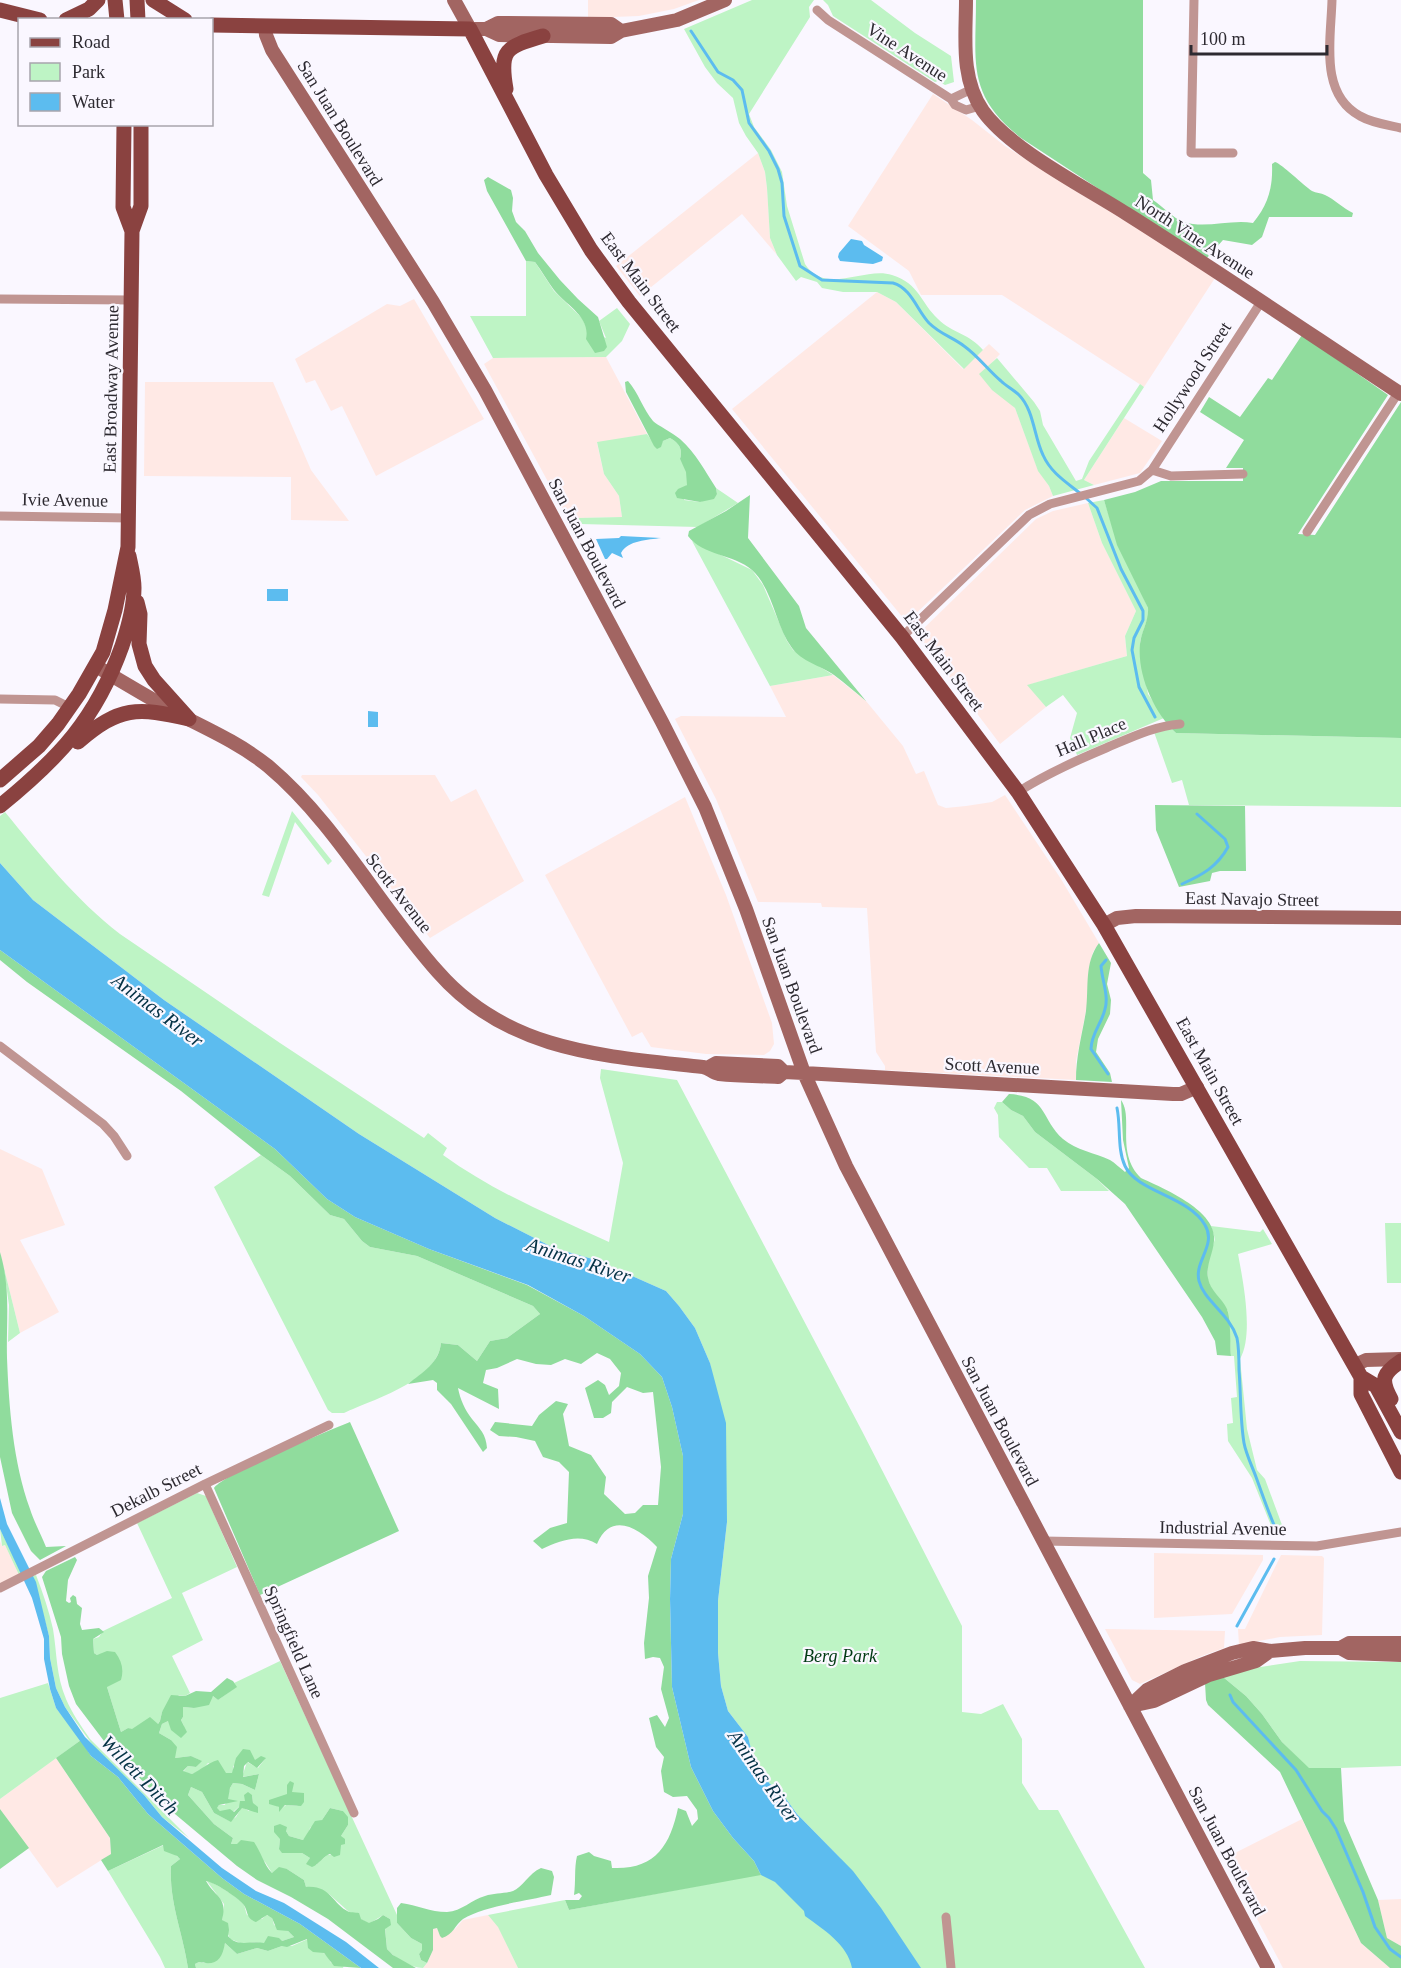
<svg xmlns="http://www.w3.org/2000/svg" width="1401" height="1968" viewBox="0 0 1401 1968" font-family="'Times New Roman',serif">
<style>
.industrial{fill:#ffe9e5}
.green{fill:#bef4c5;fill-rule:evenodd}
.forest{fill:#90dc9d;fill-rule:evenodd}
.water{fill:#5cbcef}
.lines{fill:none;stroke-linecap:round;stroke-linejoin:round}
.stream{stroke:#5cbcef;stroke-width:3}
.street{stroke:#c09592;stroke-width:9}
.secondary{stroke:#a26562;stroke-width:14}
.primary{stroke:#8a4240;stroke-width:15}
.labels{text-anchor:middle;stroke-width:4.5;stroke-linejoin:round;paint-order:stroke}
.street-label{font-size:18px;fill:#2d2a31;stroke:#faf7ff}
.park-label{font-size:18px;font-style:italic;fill:#003a13;stroke:#faf7ff}
.water-label{font-size:20px;font-style:italic;fill:#053246;stroke:#faf7ff}
</style>
<rect width="100%" height="100%" fill="#faf7ff"/>
<path class="industrial" d="M588,0h111l-25,9 -35,7 -51,2z
M933,94l39,26 33,26 77,49 32,17 101,66 -71,109 -142,-92h-81l-12,-24 -61,-45z
M758,153l7,19 2,16 3,50 7,17 -35,-41 -102,82 -24,-30z
M877,292l19,10 67,67 26,-25 11,10 -20,21 35,33 23,62 11,16 4,10 -28,14 -117,111 -4,-2 -172,-210z
M414,299l70,120 -108,57 -34,-70 -11,5 -16,-31 -9,3 -11,-24 92,-55 13,2z
M606,357l41,77 -50,9 7,31 15,22 3,21 -44,1 2,6h-9l-87,-160 9,-6z
M145,382h128l38,88 38,51 -58,-1v-43l-147,-1z
M1124,418l38,23 -22,32 -46,12 -10,-5z
M1088,503l14,40 34,68 -11,25 2,20 -99,29 18,22 -46,37 -80,-106 -1,-5 117,-114 17,-8z
M833,675l33,26 37,45 13,28 8,-3 14,34 8,3 20,-2 26,-4 13,-7 56,84 38,64 -6,9 -4,16 -2,38 -11,55v19l-191,-10v-4l-9,-14 -9,-144 -45,-1 -1,-4 -63,-1 -42,-103 -41,-80 6,-3 105,1 -16,-31z
M302,775h133l16,27 25,-13 48,92 -94,57 -112,-143 -17,-18z
M685,797l41,98 46,128 2,21 -4,7 -6,4 -58,-1 -55,-7 -9,-15 -10,5 -87,-162z
M0,1149l42,20 23,56 -45,15 39,72 -39,21 -20,-81z
M0,1541l2,5 3,-1 14,30 -19,9z
M1154,1553l109,2v5l-31,54 -78,4z
M1281,1555l41,1 2,2 -2,77 -42,2 -41,8 -1,-16h7z
M1105,1629l120,2 -1,17 -22,8 -62,28 -8,-4z
M56,1758l54,80 1,16 -54,34 -57,-79v-10z
M1302,1819l59,124 29,25h-107l-58,-110z
M1401,1899v47l-14,-8 -9,-38z
M488,1915l10,11 20,42h-95l4,-5 6,-13v-21l4,-1 3,8 15,-7 8,-9z"/>
<path class="green" d="M752,0h62l-5,7 1,10 -61,97 5,13 17,23 11,22 5,34 18,58c20,32 60,2 87,11 28,9 28,27 46,44 14,14 32,15 45,31l-19,19 -68,-67 -19,-10h-34l-21,-4 -5,-6 -16,-5 -5,4 -19,-26 -7,-17 -3,-50 -2,-16 -7,-19 -12,-17 -7,-13 -6,-25 -16,-15 -12,-16 -21,-38z
M823,0h48l44,33 36,23 3,26 -9,3 -7,-4 -3,1 -102,-66 -5,-11z
M526,261l9,1 19,29 28,27 6,12 18,8 -7,-17 18,-13 13,16 -8,17 -16,16 -113,1 -23,-42h56z
M997,358l37,44 6,9 3,14 33,56 6,-2 7,-18 51,-77 4,3 -60,93 10,5 -41,11 -4,-10 -11,-15 -23,-63 -23,-18 -13,-16z
M647,434l10,14 6,-7 7,-3c9,5 13,11 10,21l7,13v13l-3,3v12l16,2 17,-8 -1,-6 22,15 -40,24 -118,-3 -3,-6 45,-1 -3,-21 -15,-22 -7,-32z
M1104,500l7,22 37,86 1,6 -9,27v8l8,45 16,24 -87,37 -7,-17 7,-25 -14,-18 -17,12 -19,-22 100,-29 -2,-20 11,-25 -34,-68 -14,-40z
M692,541l60,29 11,15 24,56 6,9 40,25 -63,11z
M1171,728l5,5 225,5v69l-212,-2 -7,-25 -10,3 -18,-51z
M292,811l40,50 -4,4 -33,-43 -26,75 -7,-2z
M5,812c35,43 71,88 115,122l160,109 144,95 4,-5 19,15 -4,7c51,37 109,61 166,87l14,-79 -23,-85 1,-9 76,11 185,351 100,195v86l19,2 22,-10 19,35v44l17,27h19l87,158h-627l-20,-41 -10,-12 77,-15 4,10 272,-51 -44,-45 -13,-18 -15,-13 -16,-27 -5,-19 -20,-26 -7,-25 -3,-33v-52l9,-79 -17,-159 -15,-35 -16,-22 -13,-15 -70,-31 -42,-12 -59,-30 -136,-84 -195,-134 -131,-100 -33,-37v-47z
M997,1102h5l9,8 12,6 12,16 62,47 12,12h-48l-14,-23h-18l-30,-31 -1,-22 -4,-7z
M261,1155l29,21 40,39 14,4 18,22 8,6 47,9 116,50 7,8 -33,24 -17,3 -13,20 -19,-16 -17,-2c-4,38 -67,56 -97,70h-12l-4,-3 -114,-223z
M1385,1223h16v60h-14z
M1211,1226l49,6 3,-3 9,15 -34,10c5,27 16,81 2,105l7,70 10,41 8,9 17,46c-1,6 -3,9 -9,10l-1,-7 -20,-50 -24,-37 -1,-17 6,-1 -2,-25 6,-1 -3,-41h-3l-3,-45 -17,-23 -3,-8v-19l7,-22z
M3,1264l17,69 -12,9 1,-37z
M197,1493l9,3 31,71 -55,26 21,47 -31,16 18,37 -5,3 -6,-1 -17,17 -2,9 -3,4 -15,-2 -10,7 -4,-2 -7,4 -14,-45 -3,-33 -7,1 -3,-2 -1,-14 6,-2 4,-6 69,-33 -35,-75z
M0,1529l22,44 -3,2 -14,-30 -3,1z
M36,1575c7,18 13,36 17,54 4,24 3,47 13,70 6,14 15,27 24,40l99,99 -27,-21 -18,-22 -50,-48 -29,-40 -9,-19 -6,-30 -1,-22 -16,-60z
M280,1661l117,254v8l14,15 11,6v6l-3,4 2,6 6,3 -4,5c-13,0 -28,-10 -36,-19l-2,-21 5,-9 -7,-4 -14,9 -20,-12 -20,-18 -23,-7 -2,-7 -17,-11 -15,4 -7,-11 -28,-18h-6l2,-6 -19,-14 -26,-29 3,-8 11,5 12,21 16,8 6,-4 6,-10 7,4 4,-8 -1,-8 -19,17 -13,-1 -4,-2 3,-4h6l5,-17 3,-5 9,1 13,6 4,-16 -17,3 5,-15 11,6 7,-9 -10,2 -2,-3 -20,8v7l-7,1 -18,-11 -6,7 -10,4 -9,-2 5,-6 8,1 5,-6 -10,-5 -16,2 -4,-18 -12,-7 3,-9 6,-3 16,5 -3,-6 2,-3v-10l11,1 19,-12 5,4 18,-13 -2,-4zM291,1793l7,13 -12,-1 -7,6v-4l-6,-3 4,-5zM330,1808l13,3 5,14 -7,11 -2,19h-12l-11,10 -7,-3 1,-4 -8,-5 -23,-4 1,-10 6,-8 3,5 14,4 5,-6 2,-6 12,-8z
M1300,1661l101,1v104l-92,3 -27,-27 -20,-28 -16,-18 -23,-19 31,-9z
M48,1683l8,25 25,32 -81,59v-101z
M164,1845l16,14 -9,7c-2,37 12,67 17,102h-23l-5,-11 -52,-86z
M206,1880c7,2 34,18 38,25 1,2 2,8 3,10l15,4 4,-4 6,2 2,8 14,6 6,6 -12,4 -18,3 -8,-2 -13,2 -13,-5 -8,-19 2,-16z
M308,1939l21,19 2,5 13,2 -1,3h-147l-1,-4 4,-2c18,4 21,-5 26,-19l12,11 20,-6 11,3 14,-5h10z"/>
<path class="forest" d="M976,0h167v173l8,7 2,20c9,6 21,19 31,22 21,7 47,-3 69,1 15,-18 20,-35 19,-59l3,-2c7,2 28,23 37,29 4,2 9,2 13,4 9,4 18,13 28,18l-1,4h-83l-7,20 -10,8 -29,-5 -17,19 -185,-121c-55,-44 -45,-75 -45,-138z
M488,177l23,13 2,8 -1,13 4,11 9,9 13,22 22,27 18,19 20,18 9,30 -3,4 -9,2 -9,-14c5,-22 -20,-34 -32,-49 -7,-9 -12,-19 -19,-28l-9,-1 -39,-70 -3,-11z
M1302,335l86,60 -90,139 17,1 86,-133v336l-225,-5c-22,-20 -39,-58 -36,-89 1,-12 9,-23 8,-36l-31,-63 -13,-45 31,-8 26,-11h82v-13h-17l18,-28 -44,-28 9,-15 31,20 28,-39 4,2z
M628,381c10,11 15,28 25,40 4,4 20,12 27,18 16,14 25,32 36,49l1,6 -3,5 -14,3 -23,-4 -2,-5 3,-4 9,-4 -1,-13 -6,-13c3,-10 -1,-16 -10,-21l-7,3 -2,6 -4,2 -3,-3 -28,-54 -1,-10z
M750,495l-2,43 51,68 7,22 60,73c-11,-9 -21,-18 -32,-26 -13,-9 -33,-14 -42,-27 -17,-23 -19,-59 -40,-78 -18,-16 -49,-14 -64,-34l1,-5 37,-20z
M1155,805l90,1 1,65h-26l-8,2 -2,8 -31,6 -23,-57z
M1099,943l12,20 -4,21 4,16 -1,14 -12,25 -2,13 14,21 2,9 -36,-2c0,-24 6,-45 10,-69 3,-24 -2,-48 13,-68z
M0,950l275,199 52,50 28,18 74,32 98,36 57,31 56,38 22,23 10,30 11,49v58l-12,45 -1,40 2,88 19,80 22,44 20,27 21,23 7,14 -192,35 -4,-10h14l3,-4 -3,-3 -5,2c2,-14 0,-26 3,-39l12,-4 5,4 17,5 1,7c43,2 58,-22 66,-60l8,3 6,15 6,-7 -1,-9 -10,-14 -14,1 -9,-5 -3,-21 3,-14 -8,-10 -7,-29 8,-3 8,12 4,-9 -8,-29 3,-22 -4,-9 -7,-1 -8,2 -1,-16 5,-45 -1,-22 9,-29c-18,-19 -46,-36 -60,-3 -18,-11 -37,-3 -55,5l-9,-8 17,-13 17,-5 2,-51 -10,-10 -16,-5 -8,-16 -19,-4 -17,-1 -9,-6 5,-8 37,4 7,-11 17,-14 12,3 -5,10 6,32 22,9 15,22 -2,17 21,20 10,-1 8,-8h15l3,-38 -8,-75 -10,1 -16,-6 -15,15 -1,11 -8,5h-9l-9,-30 13,-8 7,5 4,10 10,-9 2,-13 -11,-14 -13,-6 -16,11 -16,-5 -14,6 -15,-1 -19,-5 -20,9 -11,2 -3,13 15,6 1,20 -41,-21c2,11 7,22 14,31 8,10 14,15 15,29l-4,4 -32,-48 -14,-14v-7l-4,-3 -25,4c15,-12 31,-21 33,-41l17,2 19,16 13,-20 17,-3 33,-24 -7,-8 -116,-50 -47,-9 -8,-6 -18,-22 -14,-4 -40,-39 -29,-21 -80,-64 -154,-109 -27,-22z
M1009,1094c39,2 31,24 54,45 13,11 32,14 47,21 5,3 10,8 15,12l4,-4 -6,-28 -2,-40c13,18 -6,53 20,78 22,10 77,33 73,63 -1,13 -8,23 -6,37 2,13 14,20 19,31 4,10 3,35 4,47l-14,-1 -2,-14 -13,-24 -77,-113 -28,-25 -62,-47 -12,-16 -12,-6 -9,-8z
M0,1252c11,37 6,69 7,106 2,49 6,104 23,151 4,13 11,25 16,38l20,-1 -26,14 -9,-9 -19,-38 -12,-56z
M350,1422l49,109 -139,64 -46,-107c9,-14 114,-57 136,-66z
M75,1557l2,3 -9,20 -2,21 3,2 2,-1 -1,-4 3,-3 3,2 1,7 5,4 -2,16 2,6 17,-2 5,4 -11,7 1,14 3,2 10,-4 8,1c7,9 9,18 6,28l-14,7 14,45 7,-4 4,1 18,-12 8,7 2,-3 2,-9 9,-17 14,1 11,-5 15,1 16,-14 6,3 4,6 -19,13 -5,-4 -4,9 -15,3 -11,-1v10l-2,3 6,12 -6,6 -10,-8 -3,-9 -6,3 -3,9 12,7 6,7 -2,11 16,-2 11,5 -6,6 -8,-1 -5,5 9,3c9,-4 15,-11 26,-14l8,13h6l4,-15 7,-9 7,1 5,10 6,-4 5,2 -9,10 -9,-6 -4,4 -1,11 16,-3 -4,16 -13,-6 -9,-1 -3,5 -2,11 10,2 -19,4 -2,3 3,3 10,-2 4,3 5,-5 1,-6h5l-1,-6 4,-3 4,3 1,8 5,4v6l-16,-5 -11,14 -17,-9 -12,-21 -11,-5 -3,8 26,29 19,14 -2,6h6l4,-4 13,2c7,10 10,23 18,31l7,-6 8,2 17,11 2,7c25,-2 26,17 43,25 1,0 10,1 10,1l2,6 8,4 9,-4 5,-4 7,4 1,6 -6,4 2,20 6,6 23,13h-23l-65,-49 -37,-22 -34,-17 -20,-14 -62,-52 -68,-69 -31,-41 -7,-18 -7,-32 -1,-17 -19,-60 4,-6z
M1223,1677l23,19 16,18 20,28 27,26h32l3,53 34,79 9,38 14,8v22h-11l-29,-25 -81,-171 -72,-67 -2,-5 -1,-17z
M81,1740l10,16 27,21 30,37 74,64 22,16 56,30 61,44 -27,-2 -10,-13 -11,-1 -5,-4 -1,-9 -20,8 -5,-1 -14,5 -11,-3 -20,6 -12,-11c-3,17 -9,23 -26,19l-4,2 1,4h-8c-5,-35 -19,-65 -17,-102l9,-7 -3,-3 -13,-5 -1,-6 -55,26 -7,-11 10,-6 -1,-16 -54,-80zM206,1881c8,1 31,16 37,23 6,7 2,14 13,18l11,-7 5,3 5,12 11,1 6,6 -12,4 -3,-3 -11,-2 -4,7c-13,-3 -26,5 -36,-7l1,-6 -1,-7 -6,-3c6,-23 -7,-23 -16,-39z
M290,1781l4,2 -2,9 12,1v9l-3,4 -16,-1 -6,7v-5l-10,-3v-4l18,-6v-9z
M330,1808l13,3 5,6v8l-7,11 4,3v5l-4,1 -1,10 -6,2 -4,-3c-7,2 -10,10 -18,13l-6,-3 4,-6 -8,-5h-20l-3,-4 1,-10 -6,-7v-6l6,-2 7,3 -1,4 3,5 14,4 12,-19 7,-1z
M0,1809l29,39 -29,21z
M541,1868l11,3 2,6 -3,18c-25,6 -67,11 -88,24 -8,6 -10,16 -21,19l-2,-2 -3,-8 -4,1v21l-6,13 -6,-3 -2,-6 3,-4v-6l-11,-6 -14,-15v-15l4,-5c16,2 29,9 46,9 15,-1 24,-12 38,-16 9,-3 19,-2 28,-5 9,-3 16,-18 28,-23z"/>
<path class="water" d="M851,239l11,2 2,4 19,12 -1,4 -9,3 -33,-3 -2,-4 1,-4z
M621,536l40,2c-13,2 -33,2 -40,15l2,5 -11,-5 -5,6h-2l-9,-20 23,-1z
M288,589v12h-21v-12z
M368,711l10,1v15h-10z
M0,863l33,37 131,100 195,134 136,84 59,30 42,12 70,31 13,15 16,22 15,35 16,60 1,99 -9,79v52l3,33 7,25 20,26 5,19 16,27 15,13 13,18 56,57 28,37 40,60h-69c-4,-23 -29,-39 -47,-52l-1,-5 -29,-29 -14,-7 -7,-14 -21,-23 -20,-27 -22,-44 -19,-80 -2,-88 1,-40 12,-45v-58l-11,-49 -10,-30 -22,-23 -56,-38 -56,-31 -99,-36 -74,-32 -28,-18 -52,-50 -275,-199z
M0,1498l7,26 29,58 13,54 1,22 6,30 9,19 20,30 59,58 18,22 60,51 34,23 28,12 62,39 33,26h-18l-61,-44 -56,-30 -22,-16 -74,-64 -30,-37 -27,-21 -35,-48 -6,-19 -6,-30v-20l-12,-41 -32,-69z"/>
<g class="lines">
<path class="stream" d="M691,31l27,41 15,8 9,10 7,33 20,28 9,18 4,14 2,33 16,50 22,14 71,3c18,5 24,27 36,40 11,11 23,14 35,23 14,10 24,24 37,35 5,5 13,9 18,14 15,15 15,42 24,60 8,18 23,27 38,39
M1086,498l11,10 24,61 22,42v9l-9,18 -2,12 7,37 16,30
M1182,884c20,-9 35,-17 46,-37l-3,-8 -28,-25
M1106,960l-5,6c1,14 8,30 4,43 -3,14 -14,25 -14,40l17,25
M1117,1108c4,19 0,41 8,58 12,26 63,30 80,59 12,20 -11,36 -6,56 5,20 30,32 38,57 2,10 2,21 2,32 2,24 1,49 5,73 2,11 8,23 12,34 7,19 13,37 21,55
M1237,1626l37,-67
M1230,1695l3,7 63,68 26,41 7,7 7,11 27,63 12,35 15,22 11,8"/>
<path class="street" d="M1194,0l-3,153h42
M1332,0c-1,39 -13,94 28,116 12,7 28,9 41,12
M817,10l11,10 123,79 4,6 11,5 14,-4
M951,99l21,-10
M0,299l131,1
M1152,470l19,6 72,-2
M0,516l129,2
M1307,532l91,-139
M902,637l127,-122 21,-11 89,-23 13,-11 109,-168
M0,699l55,1 14,7
M1018,792c28,-18 57,-31 88,-44 24,-10 48,-22 74,-24
M0,1046l103,78 11,12 13,20
M205,1484l149,329
M1043,1541l274,5 84,-14
M0,1588l205,-104 124,-59
M946,1917l5,51"/>
<path class="secondary" d="M454,0l16,29h16l13,6 112,2 10,-6 56,-11 48,-20
M966,0c0,37 -6,78 17,111 28,39 102,76 144,103 92,58 183,120 274,180
M265,26l1,9 6,15 161,252 52,88 177,332 43,85 41,102 58,164 42,93 422,802
M486,29l12,-6 113,1 10,7
M96,666c28,17 57,34 86,50 30,15 60,29 86,50 68,57 111,140 170,206 70,80 167,84 265,95 6,1 10,6 16,7 20,2 39,2 59,3l6,-5
M1104,925l13,-7 19,-2 265,2
M707,1068l9,-5 62,3 6,6 20,1 369,21h8l16,-7
M1355,1365l11,-5 35,-1
M1340,1648l9,5 52,2
M1130,1706l17,-16 38,-19 47,-18 21,-5 17,3 35,-3h35l9,-5h52
M1131,1706l23,-5 55,-26 47,-14 14,-10"/>
<path class="primary" d="M115,0l2,20
M137,0l1,20
M153,0l32,20
M0,10l40,10
M66,20l23,-11 9,-9
M212,25l258,4 76,146 45,75 38,52 273,335 116,155 86,133 257,452 15,9 25,46
M506,89c-7,-40 0,-42 37,-53
M124,124l-1,83 9,24
M137,602l3,12 -1,30 6,22 9,14 35,39
M78,742c42,-36 59,-35 111,-23
M0,780l39,-34 19,-22 21,-30 24,-42 12,-42 13,-63 4,-316 9,-25v-82
M0,806c59,-48 96,-87 122,-160 6,-18 12,-39 12,-58 0,-11 -3,-22 -5,-32
M1361,1377v17l40,78
M1391,1399c-11,-20 -8,-26 10,-38"/>
</g>
<g class="labels">
<g class="street-label">
<text transform="translate(907 52) rotate(33)" y="6">Vine Avenue</text>
<text transform="translate(340 123) rotate(58)" y="6">San Juan Boulevard</text>
<text transform="translate(1195 237) rotate(33)" y="6">North Vine Avenue</text>
<text transform="translate(641 282) rotate(53)" y="6">East Main Street</text>
<text transform="translate(1192 377) rotate(-57)" y="6">Hollywood Street</text>
<text transform="translate(111 389) rotate(-89)" y="6">East Broadway Avenue</text>
<text transform="translate(65 500) rotate(1)" y="6">Ivie Avenue</text>
<text transform="translate(587 543) rotate(62)" y="6">San Juan Boulevard</text>
<text transform="translate(944 661) rotate(53)" y="6">East Main Street</text>
<text transform="translate(1091 737) rotate(-23)" y="6">Hall Place</text>
<text transform="translate(399 893) rotate(52)" y="6">Scott Avenue</text>
<text transform="translate(1252 899) rotate(1)" y="6">East Navajo Street</text>
<text transform="translate(792 985) rotate(70)" y="6">San Juan Boulevard</text>
<text transform="translate(992 1066) rotate(3)" y="6">Scott Avenue</text>
<text transform="translate(1210 1071) rotate(61)" y="6">East Main Street</text>
<text transform="translate(1000 1421) rotate(62)" y="6">San Juan Boulevard</text>
<text transform="translate(156 1490) rotate(-27)" y="6">Dekalb Street</text>
<text transform="translate(1223 1528) rotate(1)" y="6">Industrial Avenue</text>
<text transform="translate(294 1642) rotate(66)" y="6">Springfield Lane</text>
<text transform="translate(1227 1851) rotate(62)" y="6">San Juan Boulevard</text>
</g>
<g class="park-label">
<text x="840" y="1662">Berg Park</text>
</g>
<g class="water-label">
<text transform="translate(158 1010) rotate(37)" y="7">Animas River</text>
<text transform="translate(579 1260) rotate(18)" y="7">Animas River</text>
<text transform="translate(140 1775) rotate(46)" y="7">Willett Ditch</text>
<text transform="translate(764 1776) rotate(55)" y="7">Animas River</text>
</g>
</g>
<rect x="18" y="18" width="195" height="108" fill="#faf7ff" stroke="#a8a5ad" stroke-width="1.5"/>
<rect x="30" y="38" width="30" height="9" fill="#8a4240" stroke="#a8a5ad" stroke-width="1.5"/>
<text x="72" y="48" font-size="18" fill="#2d2a31">Road</text>
<rect x="30" y="63" width="30" height="18" fill="#bef4c5" stroke="#a8a5ad" stroke-width="1.5"/>
<text x="72" y="78" font-size="18" fill="#2d2a31">Park</text>
<rect x="30" y="93" width="30" height="18" fill="#5cbcef" stroke="#a8a5ad" stroke-width="1.5"/>
<text x="72" y="108" font-size="18" fill="#2d2a31">Water</text>
<path d="M1191 45v9h136v-9" fill="none" stroke="#2d2a31" stroke-width="3"/>
<text x="1200" y="45" font-size="18" fill="#2d2a31" stroke="#faf7ff" stroke-width="4.5" paint-order="stroke">100 m</text>
</svg>
